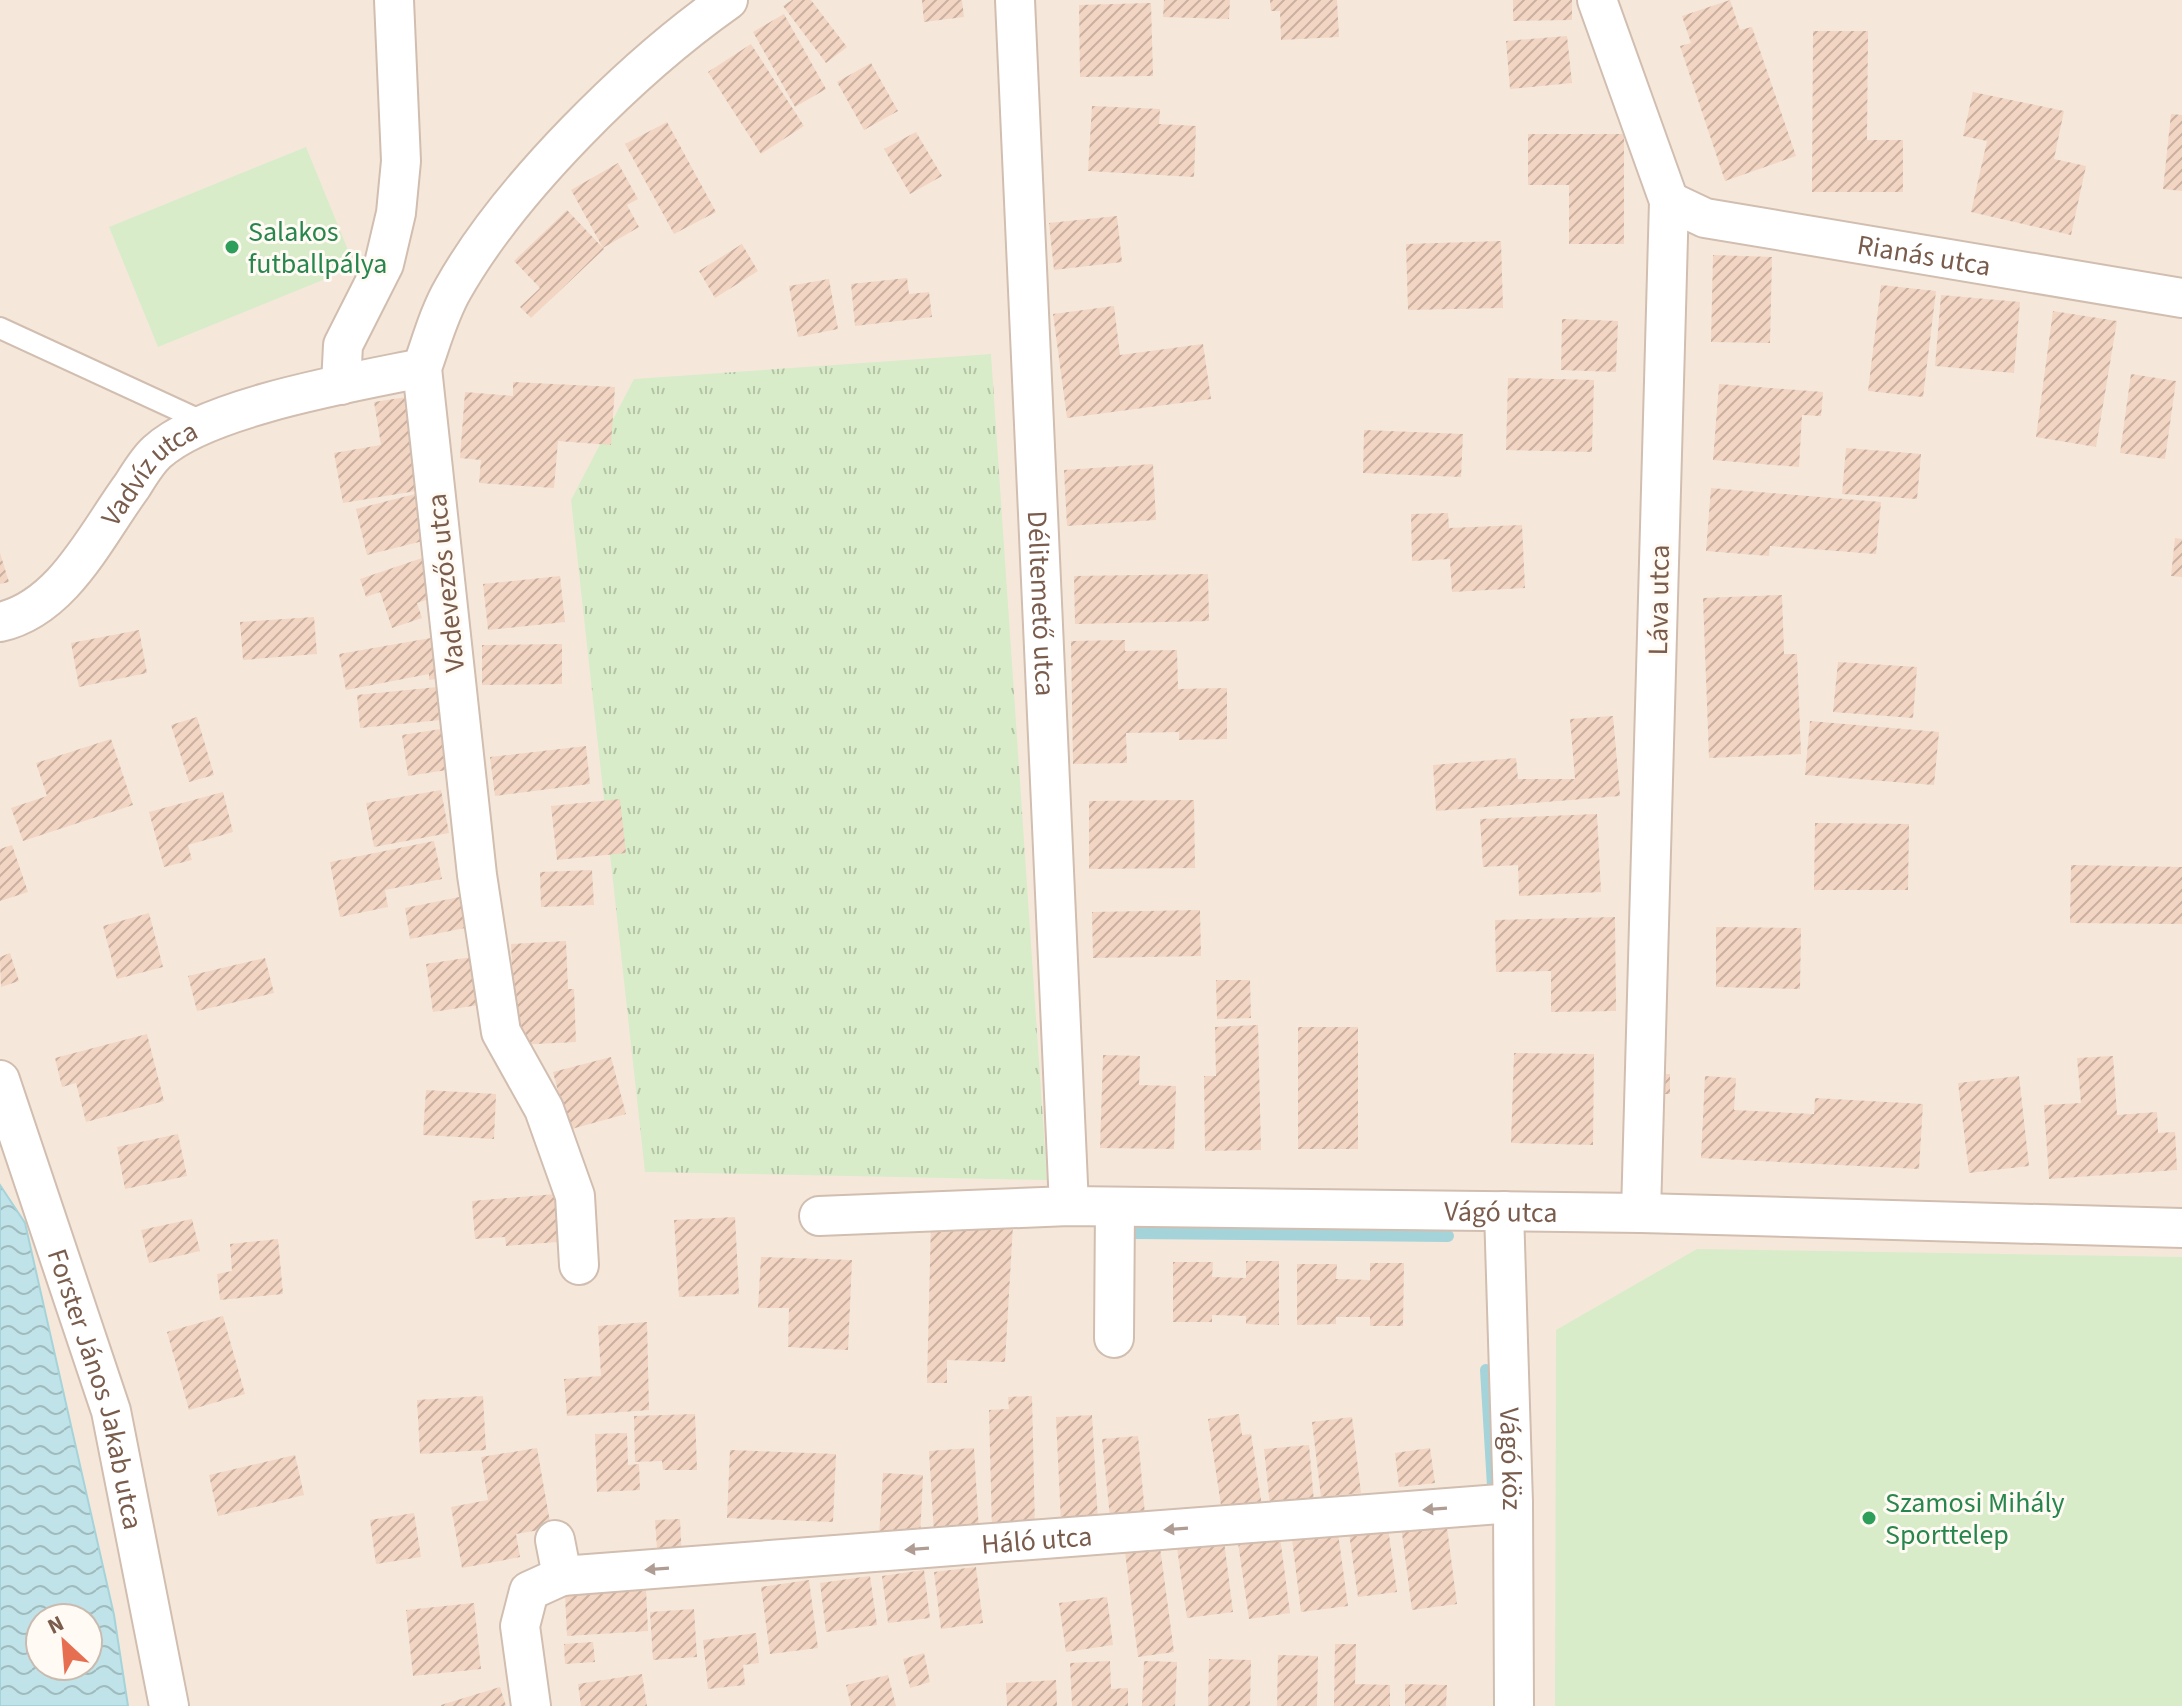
<svg xmlns="http://www.w3.org/2000/svg" width="2182" height="1706" viewBox="0 0 2182 1706" font-family="'Source Sans 3',sans-serif">
<style>
.residential{fill:#f5e8da}
.grass{fill:url(#grass-tufts)}
.pitch{fill:#d8ecc9}
.water{fill:url(#water-waves);stroke:#a5d3da;stroke-width:2;fill-rule:evenodd}
.lines{fill:none;stroke-linecap:round;stroke-linejoin:round}
.stream{stroke:#a5d3da;stroke-width:12}
.building{fill:url(#building-hatch)}
.lane-casing{stroke:#d1beb0;stroke-width:24}
.street-casing{stroke:#d1beb0;stroke-width:42}
.lane{stroke:#fff;stroke-width:20}
.street{stroke:#fff;stroke-width:38}
.oneway{fill:#af9d94}
.leisure-dot{fill:#2e9e5b;stroke:#fffaf3;stroke-width:3}
.labels{text-anchor:middle;stroke-width:6;stroke-linejoin:round;paint-order:stroke}
.leisure-label{font-size:28px;fill:#27864d;stroke:#fffaf3;text-anchor:start}
.street-label{font-size:28px;fill:#7a5c4d;stroke:#fffaf3}
</style>
<defs>
<pattern id="grass-tufts" width="24" height="20" patternUnits="userSpaceOnUse" patternTransform="scale(2)"><rect width="24" height="20" fill="#d8ecc9"/><path d="M3 7l-1-3M5 7V3M7 7l1-3M15 17l-1-3M17 17v-4M19 17l1-3" fill="none" stroke="#b4c2a5"/></pattern>
<pattern id="water-waves" width="16" height="10" patternUnits="userSpaceOnUse" patternTransform="scale(2)"><rect width="16" height="10" fill="#bfe3e8"/><path d="M0 5q4-4 8 0t8 0" fill="none" stroke="#a0bbbe"/></pattern>
<pattern id="building-hatch" width="6" height="6" patternUnits="userSpaceOnUse" patternTransform="scale(2)"><rect width="6" height="6" fill="#f3d5c3"/><path d="M-1 1l2-2M0 6l6-6M5 7l2-2" fill="none" stroke="#cab0a1"/></pattern>
</defs>
<rect width="100%" height="100%" fill="#fdf6ec"/>
<path class="residential" d="M0,0h2182v1706h-2054l-14,-91 -89,-392 -25,-38z"/>
<path class="grass" d="M991,354l56,826 -402,-8 -74,-672 63,-121z"/>
<path class="pitch" d="M306,147l49,120 -197,80 -49,-120z
M1697,1249l485,8v449h-627l1,-376z"/>
<path class="water" d="M0,1185l25,38 89,392 14,91h-128zM40,1618h48v48h-48z"/>
<g class="lines">
<path class="stream" d="M1134,1233l314,3
M1486,1370l7,116"/>
</g>
<path class="building" d="M792,0h19l36,47 -21,16 -43,-57z
M922,0h40l2,17 -40,5z
M1164,0h66l-1,19 -66,-2z
M1270,0h67l2,37 -58,3 -1,-29h-9z
M1513,0h59v20l-59,1z
M1730,0l10,30 12,-3 44,129 -71,25 -45,-135 11,-3 -9,-27z
M1151,3l2,73 -73,1 -1,-72z
M784,14l42,75 -31,18 -42,-75z
M1813,31h55l-1,109h36v52h-91z
M1567,36l5,47 -62,6 -4,-48z
M751,44l53,82 -43,28 -53,-82z
M871,63l27,48 -34,19 -27,-48z
M1973,92l91,19 -10,48 32,7 -15,69 -100,-23 16,-71 -24,-5z
M1092,106l68,3 -1,15 37,2 -2,51 -106,-6z
M2171,114l11,1v76l-19,-2z
M667,122l49,90 -42,22 -49,-90z
M916,132l26,44 -32,18 -26,-45z
M1528,134h96v110h-55v-59h-41z
M618,163l20,36 -11,6 12,22 -36,21 -32,-58z
M567,210l37,39 -73,69 -11,-11 20,-19 -26,-27z
M1117,216l5,46 -68,8 -5,-47z
M1501,241l2,67 -95,2 -2,-66z
M742,244l16,27 -43,27 -16,-27z
M1713,255l59,2 -2,86 -59,-1z
M907,278l2,16 20,-2 3,25 -77,9 -4,-42z
M829,279l9,50 -40,8 -9,-51z
M1881,285l55,6 -13,106 -55,-6z
M1941,295l79,7 -6,71 -79,-7z
M1114,306l6,49 83,-11 8,55 -144,19 -14,-104z
M2053,311l64,10 -21,126 -60,-10z
M1562,319l56,2 -2,51 -55,-2z
M2131,374l45,7 -11,78 -45,-6z
M1508,378l86,2 -2,72 -86,-2z
M513,382l102,5 -4,58 -53,-4 -4,47 -75,-5 2,-23 -21,-2 5,-66 48,4z
M1719,384l104,8 -2,24 -19,-1 -3,52 -86,-7z
M413,396l15,93 -85,14 -9,-50 47,-8 -7,-43z
M1364,430l99,4 -2,43 -98,-4z
M1846,448l75,6 -4,45 -75,-5z
M1153,464l3,56 -89,6 -3,-56z
M1711,488l170,14 -5,52 -106,-8 -1,10 -63,-5z
M415,494l12,46 -60,15 -11,-46z
M1448,513l1,15 73,-3 3,63 -73,4 -2,-33 -38,2 -1,-47z
M2175,538l7,1v38l-11,-1z
M0,553l9,29 -9,2z
M428,556l13,39 -24,8 5,15 -30,10 -12,-36 -14,5 -6,-18z
M1208,574l1,47 -134,3 -1,-48z
M560,576l5,46 -77,8 -5,-46z
M1782,595l2,59h13l4,100 -92,4 -6,-160z
M314,617l3,37 -74,6 -3,-38z
M139,630l8,43 -68,14 -8,-44z
M448,635l7,41 -26,4v-6l-83,16 -7,-36z
M1125,640v11l52,-1 1,39 49,-1v51l-48,1v-8l-53,1 1,30 -54,1 -2,-123z
M562,644v40l-80,1v-40z
M1838,662l79,5 -4,51 -80,-6z
M448,686l3,33 -91,9 -3,-33z
M1613,716l7,80 -184,15 -3,-46 83,-7 2,21h57l-5,-60z
M197,717l17,58 -25,7 -18,-57z
M1810,721l129,11 -5,53 -129,-10z
M454,727l6,41 -52,8 -6,-41z
M111,739l22,66 -110,36 -12,-33 36,-12 -11,-33z
M586,746l4,38 -95,12 -5,-39z
M441,790l8,43 -75,14 -8,-44z
M223,792l10,40 -45,13 4,15 -28,7 -15,-55z
M620,799l6,54 -69,7 -6,-54z
M1194,800l1,68 -106,1v-68z
M1597,814l4,78 -82,4 -1,-31 -35,2 -3,-48z
M1815,823l94,1 -1,66h-94z
M434,841l8,38 -57,11 3,17 -48,10 -10,-55z
M12,845l16,47 -28,9v-52z
M2071,865l111,2v57l-112,-1z
M592,870l2,35 -53,2 -1,-35z
M474,894l6,31 -70,14 -5,-31z
M1200,910l1,46 -108,2 -1,-46z
M149,913l14,54 -46,12 -14,-53z
M1615,917l1,94 -65,1v-41l-55,1 -1,-52z
M1716,927l85,1 -1,61 -84,-2z
M566,941l2,48h6l2,53 -60,3 -5,-101z
M10,953l9,28 -18,6 -1,-30z
M485,955l7,48 -59,9 -7,-48z
M265,958l9,35 -77,18 -9,-35z
M1216,980h34l1,38 -34,1z
M1258,1025l3,125 -56,1 -1,-75h12l-1,-49z
M1298,1027h60v122h-60z
M147,1034l17,67 -78,21 -10,-39 -14,4 -7,-29z
M1514,1053l80,1 -1,91 -82,-2z
M1103,1055l37,1 -1,29 37,1 -2,63 -74,-1z
M2113,1056l4,59 40,-3 1,21 17,-1 2,38 -128,9 -5,-74 37,-2 -4,-45z
M611,1057l15,57 -58,16 -15,-58z
M1654,1074h16v20h-16z
M1705,1076l31,2 -2,32 80,4 1,-16 108,6 -4,65 -218,-11z
M2019,1076l10,90 -60,7 -11,-90z
M426,1090l70,4 -2,45 -71,-4z
M178,1134l9,42 -62,13 -8,-42z
M568,1193l3,48 -65,5 -1,-9 -30,2 -3,-38z
M735,1217l4,77 -60,3 -5,-77z
M192,1219l8,32 -51,12 -8,-33z
M931,1222l82,3 -8,137 -58,-2v23h-20z
M278,1239l5,55 -63,6 -3,-26 15,-3 -2,-27z
M761,1257l91,3 -4,90 -60,-3 1,-39h-31z
M1246,1261h33v64l-33,-1v-8l-34,-1v7h-39v-60h40l-1,15 34,1z
M1370,1263h34l-1,63h-33v-9h-34v7l-39,1v-61h40l-1,15 34,1z
M223,1316l22,78 -56,16 -22,-78z
M647,1322l2,88 -82,6 -3,-37 37,-3 -3,-50z
M483,1396l3,54 -66,4 -3,-54z
M1032,1396l3,133 -43,1 -3,-120 20,-1 -1,-12z
M695,1414l2,56h-34l-1,-9 -27,1 -1,-46z
M1239,1414l3,21 9,-1 11,72 -40,6 -14,-93z
M1092,1415l6,106 -37,2 -5,-106z
M1352,1417l9,76 -40,4 -9,-75z
M627,1433l1,32 11,-1 1,26 -43,2 -2,-58z
M1138,1436l7,79 -35,3 -8,-79z
M1309,1445l5,57 -44,4 -6,-57z
M537,1448l14,80 -35,6 4,23 -58,11 -11,-61 37,-7 -7,-43z
M974,1448l5,83 -45,3 -5,-83z
M1430,1448l5,35 -36,4 -4,-34z
M730,1450l106,4 -3,68 -106,-4z
M295,1455l9,40 -86,21 -9,-41z
M883,1473l40,2 -3,63 -41,-2z
M414,1513l7,44 -45,7 -6,-44z
M680,1519l2,42 -24,1 -3,-42z
M1446,1520l11,84 -45,6 -11,-84z
M1388,1528l9,64 -39,5 -9,-64z
M1338,1533l10,73 -47,6 -9,-73z
M1280,1537l10,76 -41,6 -11,-76z
M1224,1541l9,71 -46,6 -10,-70z
M1160,1547l14,105 -36,5 -13,-105z
M976,1567l7,56 -42,6 -7,-57z
M924,1570l6,48 -42,5 -6,-47z
M870,1576l7,49 -51,7 -6,-49z
M809,1580l9,68 -48,6 -9,-67z
M646,1589l2,42 -81,5 -2,-42z
M1107,1597l6,48 -47,7 -7,-49z
M474,1603l7,66 -68,7 -7,-66z
M694,1609l3,48 -44,3 -3,-48z
M756,1633l3,30 -16,2 2,20 -37,4 -5,-49z
M593,1642l2,20 -30,2 -1,-20z
M1335,1644h21l-1,40 35,1v21h-56z
M924,1653l6,29 -20,6 -7,-29z
M1278,1655l40,1 -1,50h-40z
M1209,1659l42,1 -1,46h-42z
M1110,1661l1,28 17,-1v18h-56l-2,-43z
M1144,1661l33,1 -2,44h-33z
M642,1674l5,32h-66l-3,-22z
M888,1675l8,31h-45l-5,-21z
M1056,1680l1,26h-50l-1,-23z
M1405,1684l42,1 -1,21h-41z
M500,1687l6,19h-65v-1z"/>
<g class="lines">
<defs>
<path id="lane" d="M0,328l204,94"/>
<g id="street">
<path id="s1" d="M1015,0l54,1206"/>
<path d="M1597,0l72,201 -28,1012"/>
<path id="s2" d="M1669,201l36,17 477,80"/>
<path d="M341,385l2,-40 41,-81 12,-51 5,-52 -7,-161"/>
<path id="s3" d="M0,622c63,-14 96,-87 132,-136 7,-11 15,-25 25,-34 49,-45 197,-70 265,-84"/>
<path id="s4" d="M0,1080l111,331 58,295"/>
<path id="s5" d="M1504,1211l9,292 1,203"/>
<path id="s6" d="M819,1216l250,-10 572,7 541,15"/>
<path d="M579,1265l-4,-69 -31,-87 -43,-77 -24,-157 -55,-507c9,-25 17,-55 31,-79 57,-101 180,-222 275,-289"/>
<path d="M1114,1338l1,-131"/>
<path id="s7" d="M562,1576l951,-73"/>
<path d="M531,1706l-11,-80 9,-35 33,-15 -7,-36"/>
</g>
</defs>
<use href="#lane" class="lane-casing"/>
<use href="#street" class="street-casing"/>
<use href="#lane" class="lane"/>
<use href="#street" class="street"/>
</g>
<defs><path id="oneway-solid" d="M-6-.8H1V-3.2L6.5 0L1 3.2V.8H-6Z" transform="scale(2)"/></defs>
<g class="oneway">
<use href="#oneway-solid" transform="translate(1435 1509) rotate(176)"/>
<use href="#oneway-solid" transform="translate(1176 1529) rotate(176)"/>
<use href="#oneway-solid" transform="translate(917 1549) rotate(176)"/>
<use href="#oneway-solid" transform="translate(657 1569) rotate(176)"/>
</g>
<g class="leisure-dot">
<circle cx="232" cy="247" r="8"/>
<circle cx="1869" cy="1518" r="8"/>
</g>
<g class="labels">
<g class="leisure-label">
<text x="248" y="241">Salakos<tspan x="248" dy="32">futballpálya</tspan></text>
<text x="1885" y="1512">Szamosi Mihály<tspan x="1885" dy="32">Sporttelep</tspan></text>
</g>
<g class="street-label">
<text dy="10" stroke="none"><textPath href="#s2" startOffset="262">Rianás utca</textPath></text>
<text dy="10" stroke="none"><textPath href="#s3" startOffset="216">Vadvíz utca</textPath></text>
<text transform="translate(445 583) rotate(-96)" y="10">Vadevezős utca</text>
<text transform="translate(1658 600) rotate(-89)" y="10">Láva utca</text>
<text dy="10" stroke="none"><textPath href="#s1" startOffset="604">Délitemető utca</textPath></text>
<text dy="10" stroke="none"><textPath href="#s6" startOffset="682">Vágó utca</textPath></text>
<text dy="10" stroke="none"><textPath href="#s4" startOffset="324">Forster János Jakab utca</textPath></text>
<text dy="10" stroke="none"><textPath href="#s5" startOffset="248">Vágó köz</textPath></text>
<text dy="10" stroke="none"><textPath href="#s7" startOffset="476">Háló utca</textPath></text>
</g>
</g>
<g transform="translate(64 1642) rotate(334)"><circle r="38" fill="#fffaf3" stroke="#cabbb1" stroke-width="2"/>
<path d="M0-6L14 30L0 20L-14 30Z" fill="#e76f51"/>
<text y="-12" font-size="22" font-weight="bold" text-anchor="middle" fill="#7a5c4d">N</text>
</g>
</svg>
